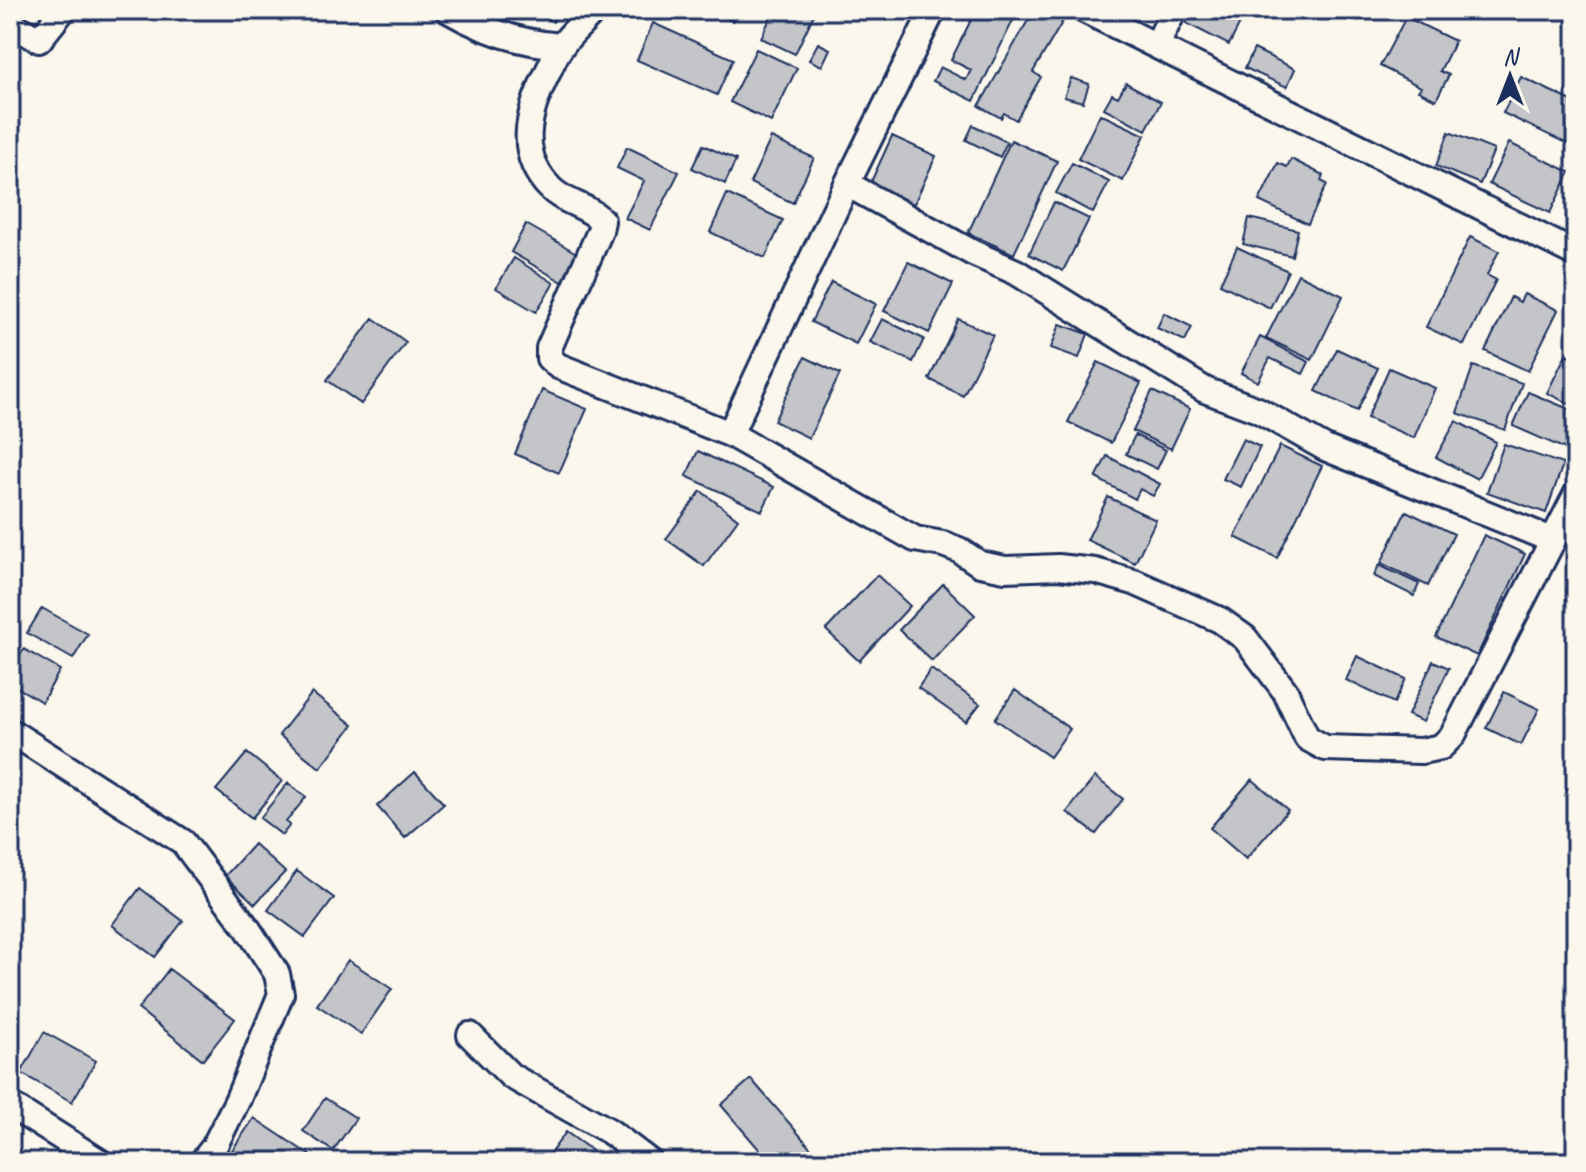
<svg xmlns="http://www.w3.org/2000/svg" width="1586" height="1172" viewBox="0 0 1586 1172" font-family="Caveat,sans-serif">
<style>
.building{fill:#c3c5c9;stroke:#1b2f5e;stroke-width:2}
.lines{fill:none;stroke-linecap:round;stroke-linejoin:round}
.minor-casing{stroke:#1b2f5e;stroke-width:30}
.minor{stroke:#fbf7ec;stroke-width:24}
</style>
<rect width="100%" height="100%" fill="#fbf7ec"/>
<filter id="ink" filterUnits="userSpaceOnUse"><feTurbulence type="fractalNoise" baseFrequency=".0125" numOctaves="2"/><feDisplacementMap in="SourceGraphic" scale="16" xChannelSelector="R" yChannelSelector="G"/><feConvolveMatrix kernelMatrix="1 2 1 2 8 2 1 2 1" color-interpolation-filters="sRGB"/></filter>
<g filter="url(#ink)">
<path class="building" d="M532,10h28l-7,12z
M706,10h31l-5,11z
M774,10h42l-21,44 -34,-16z
M976,10h42l-44,91 -41,-20 7,-14 26,13 5,-10 -20,-10z
M1034,10h14l16,9 -31,53 8,5 -25,43 -12,-7 -3,5 -22,-12z
M1193,10h54l-18,35 -43,-22z
M1406,17l49,24 -15,30 9,4 -13,25 -18,-9 3,-4 -41,-21z
M653,23l80,36 -16,36 -80,-35z
M818,43l12,6 -8,17 -13,-6z
M756,49l41,19 -26,54 -41,-20z
M1254,49l41,20 -8,18 -42,-19z
M1521,77l55,26v45l-73,-35z
M1071,78l18,6 -6,18 -19,-5z
M1126,83l35,19 -15,28 -42,-22 8,-14 6,3z
M1100,114l45,21 -22,46 -45,-22z
M973,125l34,17 -7,15 -34,-17z
M1449,132l45,18 -14,34 -44,-18z
M892,136l44,20 -22,48 -44,-20z
M771,138l43,20 -21,45 -43,-20z
M1011,140l46,21 -43,93 -46,-21z
M1509,143l61,29 -20,41 -61,-29z
M703,145l33,15 -11,24 -33,-16z
M627,147l52,25 -29,58 -25,-12 19,-37 -27,-13z
M1291,159l32,16 -2,6 6,3 -19,40 -49,-23 19,-38 9,4z
M1072,163l37,19 -16,31 -37,-20z
M727,194l56,26 -18,38 -55,-26z
M1054,202l35,17 -26,52 -34,-17z
M1249,218l49,12 -6,26 -49,-12z
M526,224l61,35 -16,28 -60,-35z
M1470,237l29,14 -12,24 9,5 -32,65 -38,-18z
M1237,247l51,24 -18,37 -50,-24z
M514,258l40,25 -18,29 -40,-24z
M908,262l45,22 -24,49 -45,-22z
M1298,274l45,22 -31,64 -46,-22z
M831,282l45,22 -20,40 -45,-22z
M1524,294l34,16 -30,61 -43,-20 26,-54 9,5z
M1164,313l28,14 -7,14 -28,-13z
M373,318l33,24 -45,62 -34,-24z
M882,319l42,20 -11,23 -43,-20z
M958,319l35,16 -30,61 -34,-17z
M1060,324l28,10 -9,24 -28,-10z
M1260,337l49,25 -6,12 -33,-16 -12,24 -17,-9z
M1337,349l41,19 -21,43 -41,-20z
M1566,354l10,5v48l-29,-14z
M805,357l35,17 -31,64 -35,-17z
M1098,362l43,21 -30,60 -43,-21z
M1473,366l49,17 -17,47 -48,-17z
M1389,368l46,20 -21,50 -47,-20z
M542,390l45,19 -28,64 -44,-19z
M1152,391l38,18 -19,40 -38,-18z
M1528,392l48,20v26l-6,13 -57,-25z
M1456,421l40,21 -19,37 -41,-22z
M1135,435l31,15 -9,19 -31,-15z
M1243,439l17,8 -19,40 -18,-8z
M1504,444l59,20 -17,49 -59,-21z
M1280,446l42,20 -45,92 -42,-21z
M698,451l76,36 -12,24 -76,-35z
M1107,456l53,28 -7,12 -13,-7 -5,10 -39,-21z
M701,491l37,28 -34,47 -38,-27z
M1108,497l48,23 -21,43 -48,-23z
M1406,511l48,23 -26,52 -47,-23z
M1484,535l41,19 -48,102 -41,-19z
M1379,565l40,19 -5,12 -40,-20z
M877,575l33,31 -51,55 -33,-31z
M943,584l32,31 -43,46 -33,-31z
M42,608l46,26 -15,25 -46,-26z
M24,649l36,21 -18,32 -32,-19v-11z
M1357,656l49,23 -12,24 -48,-23z
M1433,661l16,7 -26,54 -15,-7z
M931,669l49,35 -14,18 -48,-34z
M1015,690l55,39 -20,28 -55,-38z
M1504,692l35,17 -18,36 -35,-17z
M312,693l41,32 -33,43 -41,-33z
M247,753l35,28 -30,37 -36,-28z
M415,772l29,32 -39,34 -28,-32z
M1095,777l28,22 -27,35 -29,-22z
M1252,779l36,31 -42,49 -36,-31z
M288,783l18,14 -20,25 4,3 -8,10 -22,-17z
M254,844l31,28 -30,32 -30,-28z
M297,871l37,27 -29,39 -37,-27z
M140,888l43,33 -28,36 -43,-32z
M348,960l44,29 -31,45 -44,-29z
M169,969l66,50 -32,41 -65,-51z
M44,1032l52,29 -24,41 -51,-29z
M751,1079l72,83h-53l-49,-57z
M325,1098l31,20 -23,33 -30,-20z
M254,1118l60,40 -3,4h-87z
M566,1132l28,20 -7,10h-43z"/>
<g class="lines">
<defs>
<path id="minor" d="M448,10c34,20 73,33 113,36
M594,10c-10,13 -24,23 -33,37 -6,8 -10,18 -14,27 -19,38 -31,80 4,115 15,15 37,16 51,32l-2,10 -51,117v10l9,8 172,68 185,105 28,5 16,6 21,14 25,5 53,-2 37,4 39,11 86,38 25,18 40,53 22,47 18,10 96,3 20,-4 12,-12 123,-240
M1084,10l492,244
M10,23l29,17 24,-30
M1157,45l17,-35
M847,184l126,69 43,19 189,118 53,20 67,38 227,92
M730,434l117,-250 86,-174
M10,731l173,111 65,87 29,45 4,20 -43,105 -24,48 -12,15
M470,1035l41,41 98,55 41,31
M10,1105l90,57"/>
</defs>
<use href="#minor" class="minor-casing"/>
<use href="#minor" class="minor"/>
</g>
</g>
<rect width="1586" height="1172" fill="none" stroke="#fbf7ec" stroke-width="40"/>
<rect x="20" y="20" width="1546" height="1132" fill="none" stroke="#1b2f5e" stroke-width="3" filter="url(#ink)"/>
<g transform="translate(1510 76)" stroke="#fbf7ec" stroke-width="6" paint-order="stroke">
<path d="M0-6L14 30L0 20L-14 30Z" fill="#1b2f5e"/>
<text y="-12" font-size="22" font-weight="bold" text-anchor="middle" fill="#1b2f5e">N</text>
</g>
</svg>
